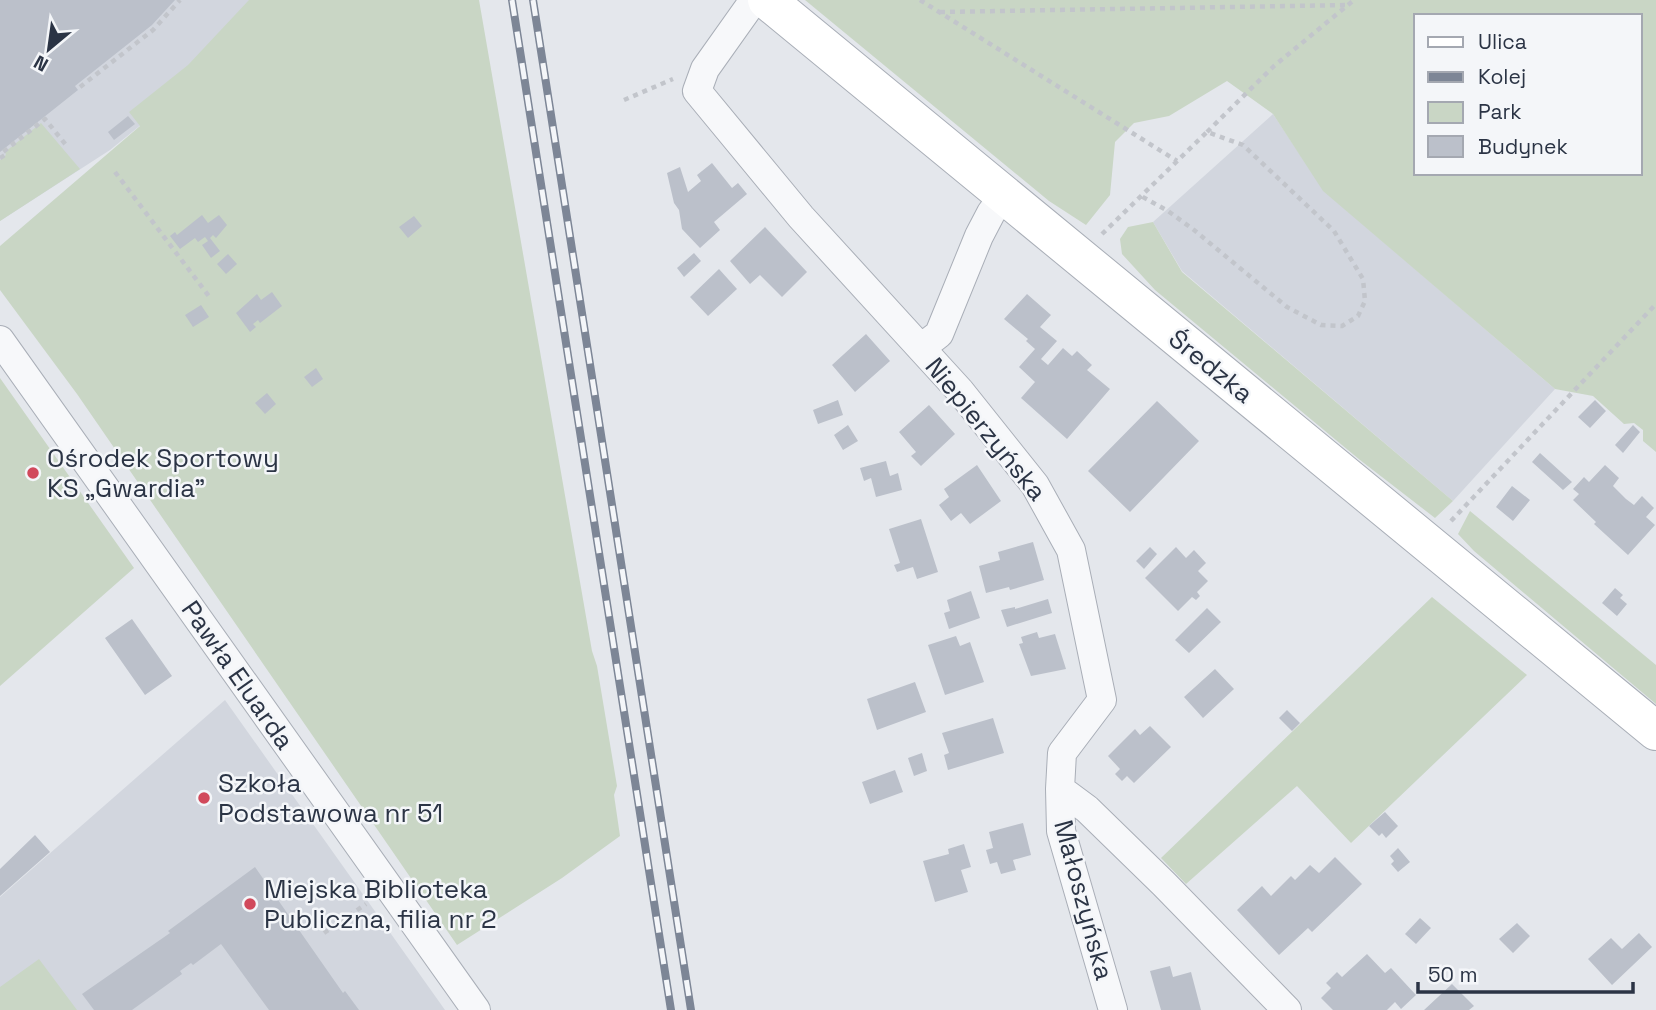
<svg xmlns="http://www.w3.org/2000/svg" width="1656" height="1010" viewBox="0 0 1656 1010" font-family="'Space Grotesk',sans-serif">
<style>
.built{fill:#d2d6de}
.green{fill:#c9d6c5;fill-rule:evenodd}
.building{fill:#bbc0ca}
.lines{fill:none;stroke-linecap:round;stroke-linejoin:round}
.street-casing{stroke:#a9aeb7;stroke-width:30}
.secondary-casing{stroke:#a9aeb7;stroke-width:40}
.path{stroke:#c2c5cb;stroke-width:4.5;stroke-dasharray:5 5;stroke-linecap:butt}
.street{stroke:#f7f8fa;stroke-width:28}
.secondary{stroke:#fff;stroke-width:38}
.rail-casing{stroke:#7d8696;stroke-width:8}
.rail{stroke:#f4f6f9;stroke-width:5;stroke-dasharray:16;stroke-linecap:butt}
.poi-dot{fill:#d1495b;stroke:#f4f6f9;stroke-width:2.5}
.labels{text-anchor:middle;stroke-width:5;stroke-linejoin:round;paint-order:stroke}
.street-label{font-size:26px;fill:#2b3445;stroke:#f4f6f9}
.poi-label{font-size:26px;fill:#2b3445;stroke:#f4f6f9;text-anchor:start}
</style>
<rect width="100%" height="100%" fill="#e4e7ec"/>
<path class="built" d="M0,0h283l-125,111 -48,39 -110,71z
M1273,114l51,77 231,198 -102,112 -271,-230 -29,-49z
M225,700l220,310h-445v-113z"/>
<path class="green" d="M249,0h230l113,651 5,15 20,120 -3,9 6,41 -58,42 -105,67 -380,-551 -77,-104v-44l140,-120 -11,-14 59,-47z
M805,0h851v452l-13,-11v-11l-9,-7 -10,1 -31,-28 -38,-7 -232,-198 -50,-77 -46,-33 -58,35 -35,7 -19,19 -5,53 -24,30 -37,-24zM1416,16h224v157h-224z
M41,123l39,46 -80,52v-61l6,-5 -1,-3z
M1153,222l29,50 271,229 -18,17 -75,-58 -205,-170 -33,-36 -2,-15 8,-12z
M0,378l134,190 -134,118z
M1470,511l186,154v39l-182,-153 -16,-17z
M1432,597l95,78 -176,168 -54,-57 -111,98 -25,-26z
M39,959l38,51h-77v-23z"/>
<path class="building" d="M0,0h175l-23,25 -77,61 3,4 -78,62z
M128,116l7,8 -21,16 -6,-8z
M712,163l20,25 6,-5 9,11 -33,28 6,8 -20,18 -18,-19 -3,-19 -5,-7 -7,-30 13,-6 8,25 13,-11 -4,-6z
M202,215l6,8 11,-8 8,10 -11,13 -3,-3 -3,3 10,13 -9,7 -9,-13 6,-4 -3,-4 -7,5 -3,-4 -15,11 -10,-13 5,-4 2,3z
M414,216l8,10 -14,12 -9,-11z
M765,227l42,45 -25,25 -22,-22 -10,9 -20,-23z
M694,253l7,8 -17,16 -7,-9z
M228,254l9,10 -11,10 -9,-10z
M719,269l18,20 -29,27 -18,-19z
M272,292l10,14 -22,17 -2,-3 -5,4 3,3 -6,5 -14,-19 21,-19 4,6z
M1027,294l24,21 -11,12 17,14 -16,18 7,6 15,-17 9,8 5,-5 15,14 -5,5 23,19 -43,50 -46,-41 14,-16 -16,-15 16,-18 -9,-8 2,-2 -24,-20z
M201,305l8,12 -16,10 -8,-12z
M866,334l24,27 -35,31 -23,-27z
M316,368l7,11 -11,8 -8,-10z
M267,393l9,11 -11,10 -10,-11z
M838,400l5,15 -25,9 -5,-14z
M1595,400l11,11 -16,17 -12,-11z
M1157,401l42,40 -69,71 -42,-41z
M929,405l26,29 -34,32 -10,-10 5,-4 -17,-20z
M848,425l10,16 -15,9 -9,-15z
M1633,425l7,7 -17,21 -8,-8z
M1540,453l32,29 -9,8 -31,-28z
M886,461l4,15 8,-3 4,17 -26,7 -5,-19 -7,3 -4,-13z
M977,465l24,36 -31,23 -9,-11 -10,8 -12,-16 10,-8 -5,-8z
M1605,465l14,13 -6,8 13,13 8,6 8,-9 12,12 -8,9 9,8 -27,30 -34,-31 2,-2 -23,-22 6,-6 -6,-5 11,-12 5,5z
M1512,486l18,14 -17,21 -17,-14z
M921,519l17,53 -21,7 -4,-12 -16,5 -3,-7 6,-2 -11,-34z
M1033,542l11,38 -34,10 -1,-3 -23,6 -7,-27 21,-6 -2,-8z
M1150,547l7,7 -13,15 -8,-8z
M1176,547l10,11 8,-8 12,13 -8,8 10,10 -11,11 3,4 -4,4 -4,-3 -14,14 -33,-33z
M1615,588l8,7 -3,3 7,6 -10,12 -15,-13z
M971,591l9,27 -31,11 -5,-16 6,-2 -3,-11z
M1048,599l4,14 -45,14 -6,-17 14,-3v2z
M1207,608l14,14 -32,31 -14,-13z
M132,619l40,57 -27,19 -40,-57z
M1037,632l2,6 16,-4 11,35 -35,7 -12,-32 4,-1 -2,-6z
M956,636l4,10 10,-4 14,40 -39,13 -17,-50z
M1215,669l19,20 -31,29 -19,-21z
M915,682l11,30 -49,18 -10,-31z
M1287,710l13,13 -8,8 -13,-13z
M993,718l11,35 -56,17 -4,-15 5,-2 -7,-20z
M1150,726l21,21 -37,36 -7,-7 -5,5 -7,-7 5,-5 -12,-13 27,-27 5,6z
M922,753l5,18 -13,5 -6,-18z
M895,770l8,22 -33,12 -8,-22z
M1385,812l13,14 -12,12 -4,-5 -3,3 -10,-10z
M1023,823l8,32 -18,5 3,10 -15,4 -4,-12 -7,2 -4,-14 7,-2 -4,-16z
M35,835l15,17 -50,44v-27z
M964,844l7,23 -10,3 7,22 -33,10 -12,-41 26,-7 -1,-5z
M1398,848l12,14 -12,10 -7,-8 3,-3 -4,-5z
M1335,857l27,27 -50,48 -4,-4 -29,27 -42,-45 25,-24 9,10 20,-20 4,4 15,-15 9,8z
M255,867l88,126 2,-2 14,19h-90l-48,-66 -28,21 -2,-2 -11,8 2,3 -50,36h-38l-12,-16 88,-61 -2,-2z
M1420,918l11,10 -15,16 -11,-10z
M1517,923l13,13 -17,17 -14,-14z
M1639,933l13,14 -40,38 -24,-26 23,-21 11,11z
M1367,954l18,19 6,-5 25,27 -15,14 -6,-7 -8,8h-54l-12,-12 10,-10 -5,-5 11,-11 5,5z
M1170,966l3,11 18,-5 10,38h-40l-11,-39z
M1452,984l22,22 -5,4h-45z"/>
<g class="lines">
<defs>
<path id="street" d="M754,0l-49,69 -8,22 104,126 159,174 75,94 36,65 31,150 -40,53 -2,36 1,42 52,179
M0,340l476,670
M921,348l18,-14 40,-98 12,-23 13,-18
M1060,789l27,20 77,75 123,126"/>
<path id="secondary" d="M767,0l889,731"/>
</defs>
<use href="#street" class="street-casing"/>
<use href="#secondary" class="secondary-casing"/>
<path class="path" d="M920,0l257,161
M940,12l408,-7
M80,87l73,-57 27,-30
M624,100l49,-21
M1207,132l67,-66 80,-66
M0,158l5,-3 -2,-3 42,-33 21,26
M115,172l96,127
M1102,234l105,-102 36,13 91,86 29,48 2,22 -7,15 -16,10 -21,-1 -34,-18 -93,-77 -26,-19 -27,-15
M1451,521l205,-217
M324,933l42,-29"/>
<use href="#street" class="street"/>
<use href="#secondary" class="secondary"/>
<defs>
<path id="rail" d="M512,0l159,1010
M533,0l158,1010"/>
</defs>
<use href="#rail" class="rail-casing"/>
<use href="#rail" class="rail"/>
</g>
<g class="poi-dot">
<circle cx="33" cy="473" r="7"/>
<circle cx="204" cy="798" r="7"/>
<circle cx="250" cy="904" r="7"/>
</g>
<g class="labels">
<g class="street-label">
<text transform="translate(1211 366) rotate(39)" y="9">Średzka</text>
<text transform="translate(986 429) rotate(51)" y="9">Niepierzyńska</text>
<text transform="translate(238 675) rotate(55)" y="9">Pawła Eluarda</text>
<text transform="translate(1084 900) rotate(75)" y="9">Małoszyńska</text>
</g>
<g class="poi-label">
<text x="47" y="467">Ośrodek Sportowy<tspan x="47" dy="30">KS „Gwardia”</tspan></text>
<text x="218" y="792">Szkoła<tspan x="218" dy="30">Podstawowa nr 51</tspan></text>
<text x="264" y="898">Miejska Biblioteka<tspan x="264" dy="30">Publiczna, filia nr 2</tspan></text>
</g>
</g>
<rect x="1414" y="14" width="228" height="161" fill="#f4f6f9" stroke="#a4a8b1" stroke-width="2"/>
<rect x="1428" y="37" width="35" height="10" fill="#ffffff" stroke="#a4a8b1" stroke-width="2"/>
<text x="1478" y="49" font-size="21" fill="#2b3445">Ulica</text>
<rect x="1428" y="72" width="35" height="10" fill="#7d8696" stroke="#a4a8b1" stroke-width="2"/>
<text x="1478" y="84" font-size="21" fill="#2b3445">Kolej</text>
<rect x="1428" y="102" width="35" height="21" fill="#c9d6c5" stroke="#a4a8b1" stroke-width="2"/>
<text x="1478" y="119" font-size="21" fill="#2b3445">Park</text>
<rect x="1428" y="136" width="35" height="21" fill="#bbc0ca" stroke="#a4a8b1" stroke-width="2"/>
<text x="1478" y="154" font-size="21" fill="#2b3445">Budynek</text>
<g transform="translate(49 49) rotate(209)" stroke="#f4f6f9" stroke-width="5" paint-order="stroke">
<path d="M0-5L12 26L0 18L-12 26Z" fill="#2b3445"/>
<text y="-10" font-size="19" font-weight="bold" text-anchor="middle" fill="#2b3445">N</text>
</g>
<path d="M1418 982v10h215v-10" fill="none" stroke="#2b3445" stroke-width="3.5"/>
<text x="1428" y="982" font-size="21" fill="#2b3445" stroke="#f4f6f9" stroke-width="5" paint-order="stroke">50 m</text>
</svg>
